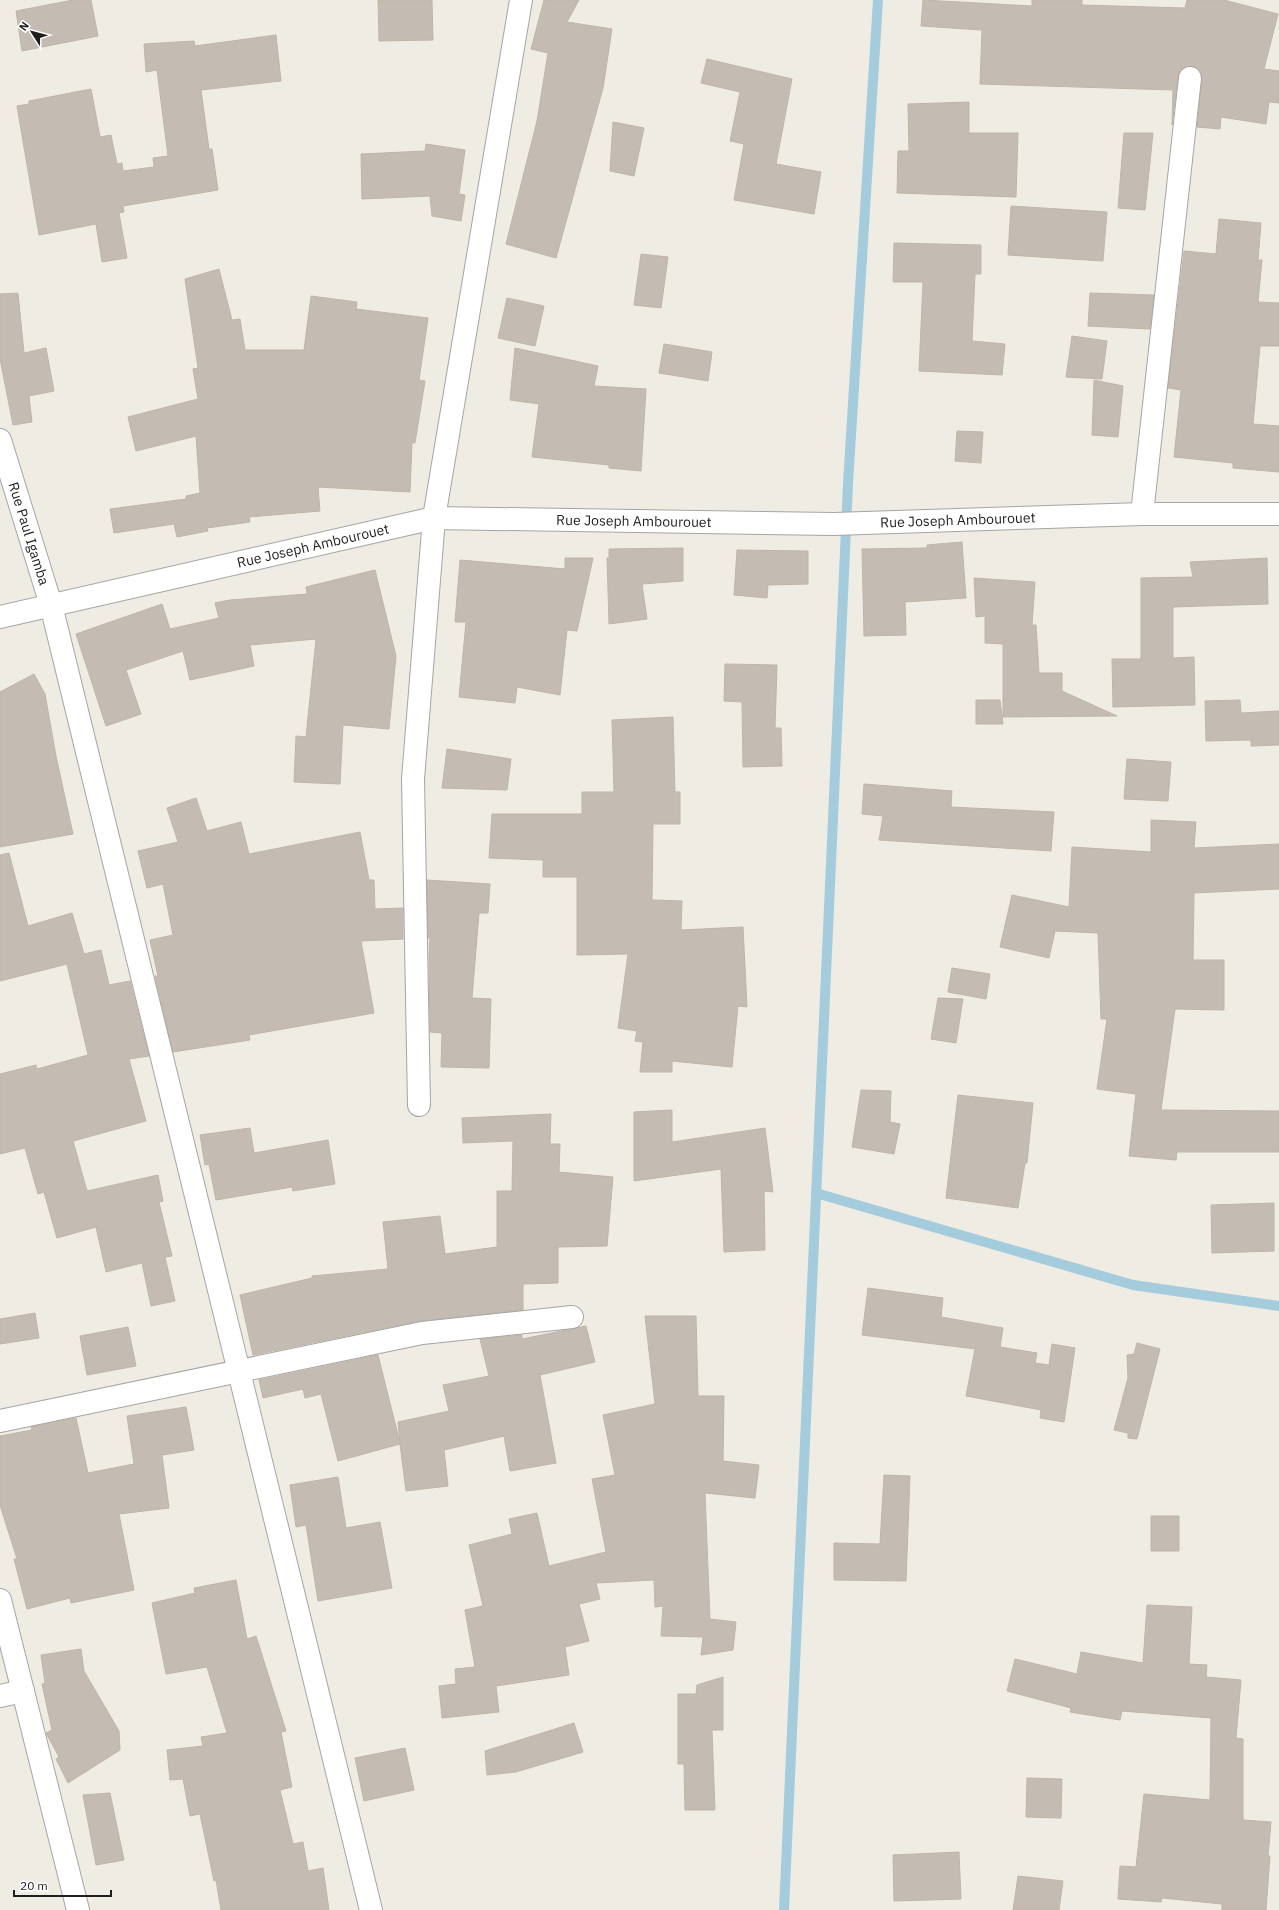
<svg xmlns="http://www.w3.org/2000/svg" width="1279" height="1910" viewBox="0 0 1279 1910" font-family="'IBM Plex Sans',sans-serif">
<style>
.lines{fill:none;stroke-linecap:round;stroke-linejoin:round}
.stream{stroke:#a4ccdd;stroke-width:10}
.building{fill:#c4bcb3;stroke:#c1b4a6}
.minor-casing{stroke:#a5a5a5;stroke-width:24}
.minor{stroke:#fff;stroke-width:22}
.labels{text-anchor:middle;stroke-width:3.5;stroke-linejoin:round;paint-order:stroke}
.street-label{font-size:14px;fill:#1e1e1e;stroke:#fff}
</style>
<rect width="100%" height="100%" fill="#efece4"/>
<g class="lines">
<path class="stream" d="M816,1193l317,92 146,21
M784,1910l64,-1426 30,-484"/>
</g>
<path class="building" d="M73,0h18l7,36 -76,15 -6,-40z
M378,0h54l1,40 -54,1z
M544,0h35l-12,22 45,7 -9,59 -47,170 -50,-14 31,-123 11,-68 -17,-4z
M923,0l109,6v-6h50v5l103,3 2,-8h37l54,14 -14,55 15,2v32l-10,-1 -3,22 -45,-7 -1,12 -23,-2 5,-48 -1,-6 -3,-5 -7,-2 -6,1 -5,3 -2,6 -6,49 1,-35 -193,-6 2,-54 -61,-4z
M276,35l5,46 -80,9 8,59h3l6,41 -95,16 1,6 -5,1 8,45 -25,4 -6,-38 -57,11 -22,-129 12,-2v-3l62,-12 9,48 11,-2 6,29 5,-1 1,8 31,-4 -1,-9 15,-2 -11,-86 -11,2 -2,-28 50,-3 1,5z
M707,59l85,20 -16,85 45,8 -7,42 -80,-14 10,-56 -14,-3 10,-49 -39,-9z
M969,102v31h49l-2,64 -119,-4 1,-42h11l-1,-47z
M613,122l31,6 -10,48 -24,-5z
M1124,133h29l-8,77 -27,-2z
M426,144l39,6 -6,44 6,1 -4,26 -29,-5 -2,-20 -68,3 -1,-45 64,-3z
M1011,206l96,6 -4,49 -95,-6z
M1219,219l42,4 -3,37h4l-4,42 21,1v43h-19l-7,78 26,2v46l-46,-4v-5l-59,-6 7,-67 -13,-2 16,-137 32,3z
M894,243l87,2v29h-6l-3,67 33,3 -3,31 -83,-4 4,-89h-30z
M641,254l27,3 -7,51 -27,-3z
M219,269l13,51 8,-1 5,31h59l7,-54 46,6 -1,7 72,9 -9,62 6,1 -10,62h-3l-2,49 -92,-5 2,24 -71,6 1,5 -43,6 1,3 -31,6 -3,-13 -60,9 -4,-24 76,-10v-3l14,-3 -4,-57 -60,15 -8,-34 70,-18 -5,-30 5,-1 -13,-89z
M18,293l6,60 22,-5 8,43 -25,5 3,26 -19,3 -13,-66v-65z
M1090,293l64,2 -4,34 -62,-3z
M507,298l37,8 -9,40 -37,-8z
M1072,336l35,5 -5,38 -36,-2z
M664,344l48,8 -4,29 -49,-8z
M515,348l83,18 -4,20 52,3 -5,82 -32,-3v-3l-77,-8 7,-53 -29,-4z
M1094,380l29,6 -5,51 -26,-2z
M957,431l26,1 -2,31 -26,-2z
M962,542l4,56 -61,4 1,33 -42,1 -2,-87 65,-1v-3z
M683,548v33l-41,3 5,35 -38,5 -2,-66h2v-9z
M737,550l71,1v33l-40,1 -1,13 -33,-3z
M565,558h28l-16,73 -10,-1 -7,65 -43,-8 -2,16 -56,-6 7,-75h-11l5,-62 105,9z
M1267,558l1,46 -95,3v51l21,-1 1,48 -82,2 -1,-48h29v-81l52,-1 -3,-15z
M375,570l21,86 -7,73 -46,-4 -3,59 -46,-2 2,-46 10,1 10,-98 -66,6 4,21 -64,14 -7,-29 -57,19 15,44 -35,12 -30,-92 86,-30 8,25 49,-11 -4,-15 15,-3 77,-6 -1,-7z
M974,578l61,4 -3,43h4l3,48h23v18l55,25 -114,1v-73l-18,-1v-27l-9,1z
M725,664l52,1 -2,63h6l1,38 -39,1 -1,-65 -18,-1z
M34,674l11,20 11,62 17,78 -73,13v-155z
M976,700h24l3,24h-27z
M1240,700l1,13 38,-2v34l-28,1v-6l-45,1 -1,-40z
M673,717l2,75h5v32h-27l-1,76 30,1 -1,29 62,-3 4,80 -9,-1 -6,61 -60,-6v11h-32l3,-30 -8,-1 2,-10 -19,-3 10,-74 -51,1v-78h-34v-17l-54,-2 3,-44h90v-22h32l-2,-72z
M447,749l64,10 -4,31 -65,-2z
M1127,759l44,3 -3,39 -44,-2z
M864,784l88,7 -1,16 103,5 -3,39 -172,-11 4,-24 -21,-2z
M196,798l11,33 34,-9 8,32 111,-22 9,48h5l1,29 28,-1v31l-42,2 13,72 -125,22 1,5 -77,12 -18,-76h3l-8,-36 23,-5 -10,-51 -16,4 -9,-37 40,-9 -11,-34z
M1151,820l45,2 -2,26 85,-4v45l-85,4 -1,67h31v50l-49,-1 -14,101 118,1v41h-102l-1,8 -47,-4 7,-62 -39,-5 10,-70h-6l-3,-86 -43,-2 -6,27 -49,-11 12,-52 57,12 3,-60 79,5z
M9,853l19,73 44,-13 12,41 17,-4 8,35 21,-4 19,75 -20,3 17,62 -73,20 14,50 71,-16 5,26 -4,1 13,54 -7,1 10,44 -24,5 -9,-43 -36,9 -10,-45 -39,11 -13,-46 -6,2 -13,-46 -25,6v-80l36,-9 1,4 51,-14 -21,-91 -67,17v-126z
M427,880l63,4 -2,29h-9l-7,85 19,1 -2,69 -48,-1 1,-34 -12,-1 -1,-74 1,-20h-2z
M952,968l38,6 -4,25 -38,-7z
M938,998l25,1 -7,44 -25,-4z
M861,1090l30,1 -1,31 10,2 -6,30 -42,-7z
M958,1095l75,8 -6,60h-2l-7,45 -72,-10z
M672,1110v32l93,-14 8,64 -9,-1 1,59 -41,2 -3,-83 -87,12v-69z
M551,1114l-1,30h10l-1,28 54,5 -6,69 -49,1v36l-35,1v26l-104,11 -166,34 -13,-60 72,-17v-2l76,-7 -5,-47 57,-6 5,38 52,-7v-56h15l1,-50 -50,2 -1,-25z
M250,1128l4,25 74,-13 7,44 -42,7 -1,-4 -76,13 -7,-36 -4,1 -5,-30z
M1274,1203v48l-62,2 -1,-48z
M868,1288l75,10 -2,19 62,11 -3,19 37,6 -2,10 14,2 3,-21 23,4 -11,74 -24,-4 1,-8 -75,-14 9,-47 -113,-14z
M35,1313l4,25 -39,6v-25z
M645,1316h51l2,80h26l-1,65 36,4 -4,33 -50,-5 5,126 26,3 -3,28 -32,5 2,-18 -42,-1 2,-30 -8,1 -1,-27 -58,3 4,16 -21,5 10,37 -24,6 4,28 -73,11 3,26 -57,6 -3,-32 17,-2 -1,-15 20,-2 -10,-57 18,-4 -14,-61 43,-11 -3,-15 28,-6 12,53 57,-14 -14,-73 23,-4 -12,-60 52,-11z
M586,1326l9,36 -55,13 16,88 -46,8 -6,-35 -60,14 4,36 -42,5 -6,-47 -62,17 -17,-67 -16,4 -2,-9 -40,9 -4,-18 119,-25 22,88 -2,-21 51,-11 -6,-26 46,-9 -9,-37 42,-4v4z
M128,1327l8,39 -49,9 -7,-39z
M1137,1343l23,6 -23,90 -9,-1v-5l-14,-3 14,-52 -1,-23 7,-1z
M186,1407l8,43 -32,5 7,53 -50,6 15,76 -63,13 -1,-5 -43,11 -13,-50h3l-17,-54v-69l32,-6 -1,-3 45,-9 12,55 46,-9 -7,-48z
M884,1475l26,1 -4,105 -72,-1v-37l46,1z
M338,1477l8,51 34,-6 12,66 -74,13 -12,-76 -10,2 -6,-42z
M1151,1516h28v35h-28z
M236,1580l11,59 9,-3 30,95 -5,1 11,55 -12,3 13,54 10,-2 5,29 15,-3 6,42h-108l-5,-30 -2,1 -14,-67 -10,2 -7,-37 -13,1 -3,-30 36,-4 -2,-9 26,-4 -20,-66 -41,7 -14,-71 43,-10 -1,-5z
M1147,1605l45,2 -3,57 18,1 -1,12 35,3 -5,58 7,1v81l28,2 -3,34h2l-4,54h-44v-6l-60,-6 -1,4 -43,-3 2,-33 16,1 8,-73 66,6 1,-82 -89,-7 -2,9 -50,-8 1,-4 -64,-17 8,-32 62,15 4,-22 62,11z
M81,1649l3,22 35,60 1,19 -52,33 -12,-24 3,-2 -13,-24 6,-3 -10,-46 3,-1 -4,-28z
M723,1677v53h-11l3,80h-30l-1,-46h-6v-70h18l1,-9z
M574,1723l9,29 -67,20 -29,3 -2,-24z
M405,1748l9,42 -50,11 -9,-43z
M1027,1778l35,1 -1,39 -35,-1z
M110,1793l14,67 -28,5 -13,-70z
M959,1852l2,47 -67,2 -1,-46z
M1018,1876l45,5 -4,29h-46z"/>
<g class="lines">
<defs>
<g id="minor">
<path id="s1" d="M0,440l51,165 320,1305"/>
<path d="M1142,514l48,-436"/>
<path id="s2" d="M0,617l434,-99 400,6 308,-10h137"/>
<path d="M419,1105l-6,-326 21,-261 87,-518"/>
<path d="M0,1421l422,-88 150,-16"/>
<path d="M0,1600l78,310"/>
<path d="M0,1696l23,-5"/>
</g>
</defs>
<use href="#minor" class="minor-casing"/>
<use href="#minor" class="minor"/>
</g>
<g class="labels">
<g class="street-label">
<text dy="5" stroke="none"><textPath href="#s2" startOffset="969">Rue Joseph Ambourouet</textPath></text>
<text dy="5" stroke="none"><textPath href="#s2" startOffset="645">Rue Joseph Ambourouet</textPath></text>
<text dy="5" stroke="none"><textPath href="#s1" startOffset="98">Rue Paul Igamba</textPath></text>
<text dy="5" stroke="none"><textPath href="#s2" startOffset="321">Rue Joseph Ambourouet</textPath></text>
</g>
</g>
<g transform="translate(32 32) rotate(306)" stroke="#ffffff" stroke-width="3" paint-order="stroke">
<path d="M0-3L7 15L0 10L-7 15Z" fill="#1e1e1e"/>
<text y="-6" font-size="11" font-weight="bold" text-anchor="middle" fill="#1e1e1e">N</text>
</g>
<path d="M14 1890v6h97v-6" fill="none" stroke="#1e1e1e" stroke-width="2"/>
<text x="20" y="1890" font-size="12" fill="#1e1e1e" stroke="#ffffff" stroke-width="3" paint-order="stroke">20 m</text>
</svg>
